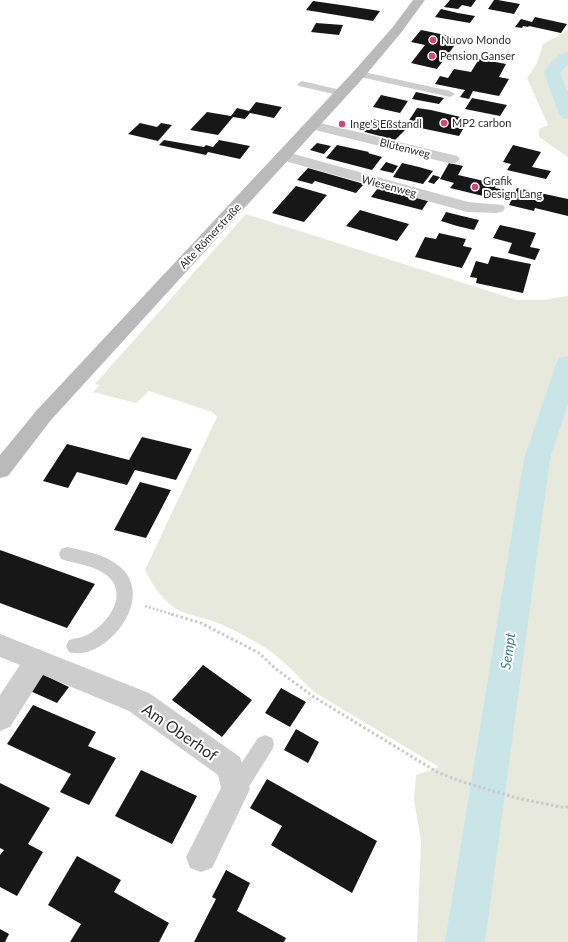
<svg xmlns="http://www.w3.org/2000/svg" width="568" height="942" viewBox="0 0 568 942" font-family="Lato,sans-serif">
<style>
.green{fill:#e7e9dd}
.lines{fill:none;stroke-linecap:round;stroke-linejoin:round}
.canal{fill:#cae5e8;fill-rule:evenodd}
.building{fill:#171717}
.path-far1{stroke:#cacaca;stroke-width:2.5;stroke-dasharray:2 2;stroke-linecap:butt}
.path{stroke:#cacaca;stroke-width:3;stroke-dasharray:2.5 2.5;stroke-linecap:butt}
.service{fill:#cdcdcd;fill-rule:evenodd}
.minor{fill:#cdcdcd;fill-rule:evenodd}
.secondary{fill:#bababa;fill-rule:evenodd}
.poi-dot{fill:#d74279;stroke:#fff;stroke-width:1.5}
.labels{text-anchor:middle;stroke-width:4;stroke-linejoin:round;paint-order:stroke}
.far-poi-label{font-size:11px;fill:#303030;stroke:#fff;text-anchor:start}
.far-street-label{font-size:11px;fill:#303030;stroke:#fff}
.water-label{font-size:14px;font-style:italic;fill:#417f86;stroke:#fff}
.near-street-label{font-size:16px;fill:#303030;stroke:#fff}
</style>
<rect width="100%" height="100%" fill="#fff"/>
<path class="green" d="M568,28v129l-29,-20v-8l9,-4 -21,-47 10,-15 6,-19 19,-10z
M246,214l271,86h26l25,-4v646h-151l4,-101 -7,-41 2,-25 23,-8 -125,-75c-18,-17 -33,-36 -55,-48 -16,-9 -32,-18 -49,-24 -10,-3 -21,-5 -30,-9 -16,-9 -27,-24 -35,-41l72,-153 -5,-5 -63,-21 -13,12 -43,-11 7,-7 -5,-1z"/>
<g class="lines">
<path class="canal" d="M568,51v13l-8,9 8,19v27l-6,-1 -3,-4 -15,-41c5,-10 13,-19 24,-22z
M568,356v47l-18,56 -65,483h-40l79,-483 32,-95 3,-6z"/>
</g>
<path class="building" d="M450,0h26l-5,7 -9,-2 -4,4 -14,-2z
M494,0h4l22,4 -6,10 -26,-5z
M313,1l35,5 32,5 -7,10 -67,-11z
M441,9l17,4 17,3 -5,7 -35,-6z
M535,17l32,7 -6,9 -32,-7 -1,1 -5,-1 -1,2 -7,-1 6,-8 11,3z
M316,23l27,2 -4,10 -28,-3z
M421,30l39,8 -23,31 -26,-6 14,-18 -14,-3z
M479,59l27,5 -7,13 10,2 -10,17 -26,-5 -4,8 -9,-2 5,-7 -30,-6 5,-8 8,2 6,-9 17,3z
M416,92l28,6 -5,6 -27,-5z
M381,95l27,6 -8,12 -27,-6z
M472,98l35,7 -7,11 -35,-7z
M256,102l26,5 -8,11 -24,-5 -5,6 -12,-2 -15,18 -28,-5 17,-18 24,4 6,-8 12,3z
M417,108l14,2 38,9 -10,17 -53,-11z
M373,119l33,10 -11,11 -34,-9z
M140,123l17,4 4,-4 11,2 -14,16 -30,-7z
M164,140l40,7 2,-2 7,2 6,-7 31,6 -10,13 -32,-7 -2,3 -47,-10z
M317,143l14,3 -7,8 -14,-4z
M337,145l32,7 -1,1 14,4 -10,13 -46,-12z
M513,145l28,7 -9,15 19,4 -5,8 -39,-9 4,-6 -8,-2z
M386,162l12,4 -5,7 -13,-3z
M402,163l17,4 14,4 -10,13 -30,-7z
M449,163l14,3 -5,9 39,9 -2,4 10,2 -5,10 -50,-12 4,-5 -14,-4z
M308,168l56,16 -8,9 -41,-12 -3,3 -15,-4z
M433,175l7,2 -6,7 -6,-2z
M296,186l31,9 -23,27 -32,-9z
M378,188l50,13 -6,9 -51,-13z
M517,188l51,11v17l-33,-8 -1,3 -25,-6z
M360,210l17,5 32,9 -12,17 -51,-15z
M446,212l16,4 17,4 -5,10 -17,-4 -16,-5z
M500,225l36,8 -6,14 10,2 -5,11 -27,-7 4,-10 -19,-5z
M439,233l27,6 -3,7 9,2 -10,20 -47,-11 10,-20 11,2z
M491,256l40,8 -8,29 -47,-10 1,-5 -7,-1 6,-16 12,3z
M142,437l50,12 -16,31 -41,-10 -8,15 -50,-13 -9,16 -25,-7 24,-37 62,16z
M140,482l31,8 -25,48 -32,-8z
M0,550l95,34 -28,44 -67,-25z
M203,665l49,35 -30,37 -50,-37z
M40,673l29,14 -12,16 -29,-13z
M281,688l25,14 -16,25 -25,-14z
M33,705l63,27 -8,14 28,12 -27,47 -29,-13 11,-18 -64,-30z
M296,729l23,13 -11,21 -24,-13z
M141,770l56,26 -25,48 -57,-28z
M267,779l110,62 -25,52 -81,-48 11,-19 -32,-18z
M0,783l50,25 -22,36 15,8 -26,44 -17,-9v-32l4,-5 -4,-2z
M77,856l44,24 -7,12 55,31 -10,19h-89l11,-18 -33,-19z
M226,870l24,13 -13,28 49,27 -2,4h-90l22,-43 -4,-2z
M0,929l9,5 -4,8h-5z"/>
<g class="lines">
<path class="path-far1" d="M145,606l29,9"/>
<path class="path" d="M171,614l30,9 58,30 17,16 38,28 123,75 26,10 54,16 44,9h7"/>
<path class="service" d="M359,71l91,20 5,3 -5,3 -94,-21 -2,-2 2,-2z
M302,81l43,10 2,2 -5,3 -43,-10 -2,-2z
M67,547c17,4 38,7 52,19 40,32 -16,98 -50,86l-3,-6 3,-6c8,-2 16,-3 23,-8 19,-12 37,-41 13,-58 -13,-9 -29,-10 -44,-15l-2,-5 2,-5z
M265,735l7,3 2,6 -2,6 -29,46 -7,3 -7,-3 -3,-7 3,-7 29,-44z"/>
<path class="minor" d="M312,121l145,35 3,3 -3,3 -5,2 -145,-36 -2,-3 2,-3z
M283,151l185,51 35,3 2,3 -2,3 -6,2 -30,-1 -189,-53 -3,-3 3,-3z
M0,634l149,59 91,64 10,32 -38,79 -11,4 -11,-4 -4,-11 35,-69 -3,-13 -89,-64 -86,-36 -33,52 -10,4v-36l20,-30 -20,-8z"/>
<path class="secondary" d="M413,0h12l-25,34 -36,43 -313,343 -43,56 -8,2v-23l37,-45 317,-339 38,-43z"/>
</g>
<g class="poi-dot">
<circle cx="433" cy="40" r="4"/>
<circle cx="432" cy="56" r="4"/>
<circle cx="444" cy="123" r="4"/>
<circle cx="342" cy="124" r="4"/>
<circle cx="475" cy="187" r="4"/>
</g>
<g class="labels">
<g class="far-poi-label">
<text x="441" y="44">Nuovo Mondo</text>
<text x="440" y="60">Pension Ganser</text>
<text x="452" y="127">MP2 carbon</text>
<text x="350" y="128">Inge's Eßstandl</text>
<text x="483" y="185">Grafik<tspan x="483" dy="13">Design Lang</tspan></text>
</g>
<g class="far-street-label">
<text transform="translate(405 148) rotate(14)" y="4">Blütenweg</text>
<text transform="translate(389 186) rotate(15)" y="4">Wiesenweg</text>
<text transform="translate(210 236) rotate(-47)" y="4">Alte Römerstraße</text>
</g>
<g class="water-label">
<text transform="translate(508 651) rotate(-82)" y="5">Sempt</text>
</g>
<g class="near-street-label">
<text transform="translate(180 732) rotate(35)" y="6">Am Oberhof</text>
</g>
</g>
</svg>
